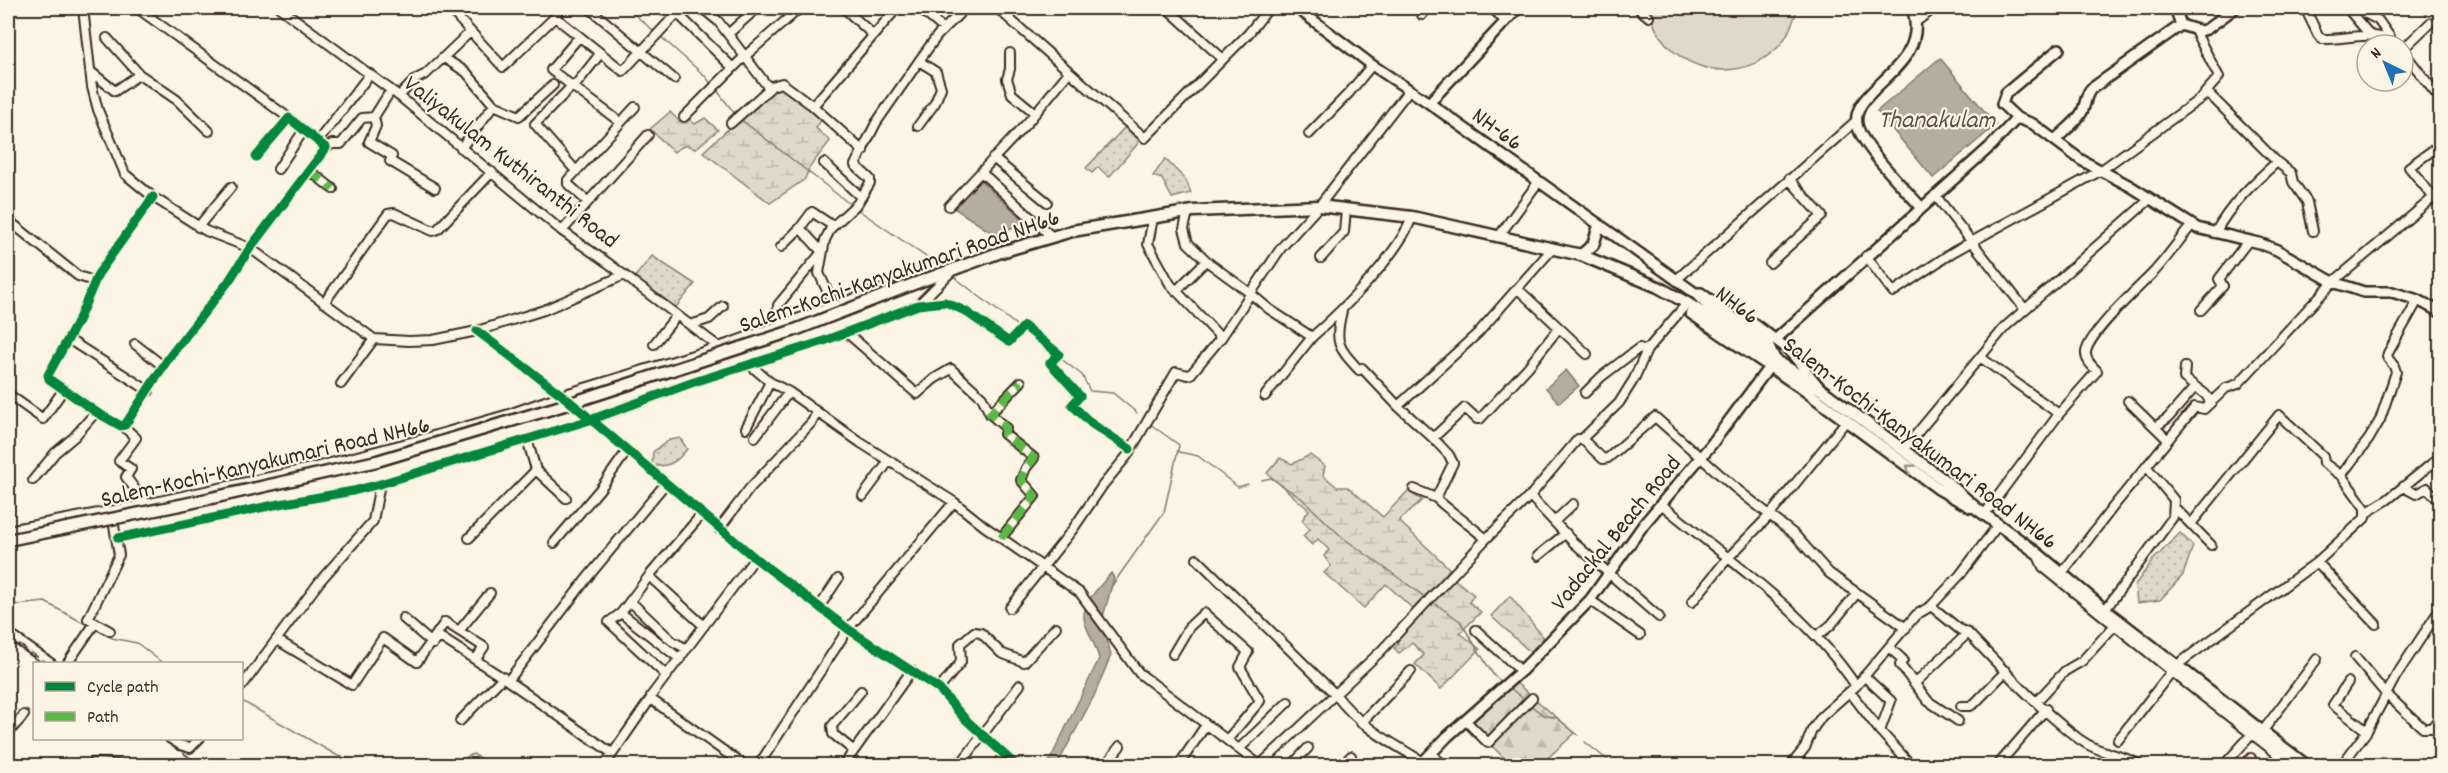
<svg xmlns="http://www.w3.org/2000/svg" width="2448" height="773" viewBox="0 0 2448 773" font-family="Dekko,sans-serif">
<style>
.green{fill:url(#green-dots);stroke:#8e8173;stroke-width:1.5}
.forest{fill:url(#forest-firs);stroke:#8e8173;stroke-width:1.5}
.wetland{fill:url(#wetland-marsh);stroke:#8e8173;stroke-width:1.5}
.pitch{fill:#e0d8c8;stroke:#8e8173;stroke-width:1.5}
.water{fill:#b7ad9e;stroke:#85796b;stroke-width:1.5}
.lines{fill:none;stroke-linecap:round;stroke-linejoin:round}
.stream{stroke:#85796b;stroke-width:1.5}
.minor-casing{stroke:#3b2a1e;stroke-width:12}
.major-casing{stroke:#3b2a1e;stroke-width:14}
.highway-casing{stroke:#3b2a1e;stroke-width:15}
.minor{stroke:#fcf5e5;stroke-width:8}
.major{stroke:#fcf5e5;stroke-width:9}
.highway{stroke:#fcf5e5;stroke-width:10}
.rail{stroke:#3b2a1e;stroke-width:1.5;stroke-dasharray:9 4.5;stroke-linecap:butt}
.highway-bridge-casing{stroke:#3b2a1e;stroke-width:15;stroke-linecap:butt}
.highway-bridge{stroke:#fcf5e5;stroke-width:10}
.quiet{stroke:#58b947;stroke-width:8;stroke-dasharray:15 8;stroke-linecap:butt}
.cycleway-casing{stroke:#fcf5e5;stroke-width:13}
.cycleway{stroke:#00873e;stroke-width:9}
.oneway{stroke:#9c9082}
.labels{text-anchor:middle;stroke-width:4.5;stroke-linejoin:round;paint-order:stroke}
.street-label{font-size:24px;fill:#3b2a1e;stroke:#fcf5e5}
.water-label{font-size:26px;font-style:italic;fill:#605144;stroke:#fcf5e5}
</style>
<defs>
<pattern id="green-dots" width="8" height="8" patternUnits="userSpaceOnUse" patternTransform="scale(1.5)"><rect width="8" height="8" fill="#e0d8c8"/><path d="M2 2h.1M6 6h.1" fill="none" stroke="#c1baab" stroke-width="1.8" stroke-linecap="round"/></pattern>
<pattern id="forest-firs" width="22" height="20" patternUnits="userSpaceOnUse" patternTransform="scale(1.5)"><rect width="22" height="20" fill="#e0d8c8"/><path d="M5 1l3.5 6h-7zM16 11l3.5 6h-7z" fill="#c1baab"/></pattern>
<pattern id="wetland-marsh" width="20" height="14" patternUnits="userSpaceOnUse" patternTransform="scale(1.5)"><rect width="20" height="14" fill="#e0d8c8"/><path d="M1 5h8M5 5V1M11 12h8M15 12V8" fill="none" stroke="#c1baab"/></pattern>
</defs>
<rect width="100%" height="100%" fill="#fcf5e5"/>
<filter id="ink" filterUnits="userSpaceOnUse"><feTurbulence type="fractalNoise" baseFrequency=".0167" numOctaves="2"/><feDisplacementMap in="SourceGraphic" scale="12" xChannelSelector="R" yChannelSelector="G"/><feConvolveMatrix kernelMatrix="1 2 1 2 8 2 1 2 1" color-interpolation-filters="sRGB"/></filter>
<g filter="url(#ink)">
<path class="green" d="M1126,126l15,14 -32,37 -11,-10 -6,6 -6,-5z
M1165,159l21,21 5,13 -19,5 -10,-19 -9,-3z
M652,256l43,28 -19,23 -42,-29z
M680,438l7,11c-10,13 -18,18 -35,17l1,-14 16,-12z
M2180,533l13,13 -10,29 -23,25 -23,3 -2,-18 17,-24z"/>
<path class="forest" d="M1515,682l60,51 -35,32h-29l-41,-41z"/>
<path class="wetland" d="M779,87l43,32 -6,9 14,13 -21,27 -4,11 -35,24 -67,-51 67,-61z
M670,112l9,9 9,-3 7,6 10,-6 13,12 -23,19c-10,-6 -12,-3 -21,3l-24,-23z
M1310,455l15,11 -2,9 14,12h11l35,30 25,-26 14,9 -23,21 51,48 -37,40 -27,-25 -22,24 -40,-35 7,-7 -7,-10 5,-6 -11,-11 -6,6 -9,-9 7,-7 -8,-9 7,-10 -42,-37 13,-15 12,6z
M1454,579l20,16 -5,7 12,10 -21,21 20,16 -39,40 -26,-25 9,-9 -12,-12 -13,10 -5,-5 4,-4 -3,-4z
M1510,596l34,42 -14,14 -39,-36z"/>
<path class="pitch" d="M1649,8h149c-6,16 -11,32 -24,43 -45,39 -115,14 -125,-43z"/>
<path class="water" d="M1940,58l56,67 -63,53 -56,-67z
M979,179l47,43 -31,13 -41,-27z
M1566,370l13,16 -20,17 -13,-15z
M1111,573l3,5 -12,42 9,35 -17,41 -37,69 -10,1 52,-107c-3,-14 -10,-24 -14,-36 -6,-19 16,-37 26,-50z"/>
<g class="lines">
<path class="stream" d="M627,8l29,25
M660,36l45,40 8,10
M716,89l19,25
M740,119l111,86
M857,209l85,59
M953,276l67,52
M1060,358l22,17 8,16 23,2 24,20
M1179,452l19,4 40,31 10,-3
M1262,480l9,-2 30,20 41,39 83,60
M1111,587l53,-75 15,-67 -29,-21
M8,597l9,8 28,-3 44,24
M1433,602l27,19 34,55 8,6
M96,629l16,9 25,5 27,21
M1510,688l16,13
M242,701l96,55 41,10
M1529,704l14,11 14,3 21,17
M1585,742l30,24
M449,766l24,-12 20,12"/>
<defs>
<path id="minor" d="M83,8l9,79 6,23 27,64 28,23 53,34 44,17 124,91 35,2 24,-1 44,-9 67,-21 80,-35
M137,8l152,110
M280,8l119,88 163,135 46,32 111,84
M449,8l54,59 52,-50 6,-9
M589,8l85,71
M702,8l16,13 50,66 14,-4 31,23 50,45
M844,8l28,26
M997,8l148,130 103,-104 21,-26
M1492,8l13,13
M1638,8l11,9
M2305,8l13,27 4,4c24,1 55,-11 75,6
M2347,8l23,27
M2354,8l24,12 12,17 -1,2
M920,9l24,20
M1168,9l55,50
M677,13l56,55
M1422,15l5,-7
M555,17l68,54 59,-63
M1917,21l18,-13
M2194,29l25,48 -14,16
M728,34l29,-26
M579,37l-28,33 69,52
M107,38l33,37
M2403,49l27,-26
M2403,51l37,48
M1010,53v16l-3,10 5,15 23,19
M444,58l22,14 28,33 25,11 34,-31
M90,71l25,20 22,-15h5l35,24 32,31
M571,87l-36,37 41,47
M573,88l27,-34
M399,96l17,-17 10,-5 44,-42
M813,106l84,-98
M374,117l2,9 -7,16 23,14
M684,117l60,-60 56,-49
M731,123l39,-35
M918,126l17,-23 6,-15 -5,-16 -17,-11
M1309,134l40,-41 23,-28
M318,141l52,-67
M2440,145l-31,22 25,31 6,5
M326,148l6,-4h9l21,-26 12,-1 17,-27
M461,148l33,-43
M993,158l54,44
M390,161l45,27
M824,163l37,34
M8,166v19
M278,169l26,-39
M310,171l23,18
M981,172l70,64
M1935,195l89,113
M153,197l-55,77 -20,47 -30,54 1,4 47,33 25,14 4,-1 45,-69 59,-75 21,-33 76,-100 -37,-30 -33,39
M588,202l-20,-18v-4l67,-73
M949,206l79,-84 41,-50
M1188,212l-4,17 4,14 21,20 41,30 19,16 43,28 -47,59
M1153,218l-5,26 22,40 51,54
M8,220l70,56 16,5
M198,227l33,-40
M800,228l12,-16 21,14
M562,231l86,-96
M2215,233c15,-28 38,-50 62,-71
M1499,236l40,-55
M781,247l19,-19 22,24
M1866,256l27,36 60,-40 147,-81 108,-78 69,69 14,11 2,9 14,20 6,29
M1321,258l23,-26 2,-23
M1770,263l52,-47 -33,-37
M1676,280l181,-160
M1518,289l69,65
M1176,291l30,-30
M324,303l64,-89 6,-1 39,18 5,-2 54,-57
M919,304l32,-32
M834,306l-15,-33 6,-33 6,-12 26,-24 13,-21v-4l-15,-14 21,-42 43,-62 18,-25 28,-28
M2201,310l22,-24 -4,-7 29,-38
M1342,311c-8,32 -4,36 17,59
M690,325l19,-6 14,-13
M777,326l1,-21 43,-52
M477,331l85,64 193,163 93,71 91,60 26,30 52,47
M846,332l71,62 17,-15 17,-10 31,28 8,17
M1312,337c30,-26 87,-83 100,-120
M68,339l81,52
M135,344l28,22
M654,344l23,-29
M1980,357l79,57
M750,365l20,17 19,10 72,51 93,59 30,24 96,67 59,80 122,93
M2185,367l-1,11 21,16 6,8
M1362,368l36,38 35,32 32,-30 12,11h3l48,-52 30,-38
M341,384l33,-45
M1585,393l16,-16 38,-29 8,2
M8,394l35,25 21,-30
M2128,401l40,39
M1398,406l80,-73 75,-85
M123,426l13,12 -17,23 12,8 -5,8 20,27
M2155,427l13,-9 27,-31
M746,428l24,-46
M755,437l34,-45
M1433,438l16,17 4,8 -17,35c2,4 43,34 50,41l44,-43 43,46 86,75
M527,439l9,31
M1582,439l37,-36 15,-24 13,-29 36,-42
M1904,449l101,-122 145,-128
M33,480l22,-27 19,-16 22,-25
M2403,487l13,7 11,-6 13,14
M1414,489l22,9
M863,496l26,-35
M1530,496l48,-57h4l21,20 5,-1 47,-41 79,70 61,48 34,38 77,55
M1661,504c68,57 145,107 195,182
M2175,508l36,37
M2366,513l21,-13 53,-43
M1984,515l75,-101 38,-43c-5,-5 -12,-11 -11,-19 4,-20 50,-62 65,-77 15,-15 27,-34 41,-50
M1555,521l18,-17
M2191,524l88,-109 44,41 1,7 19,14
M719,529l31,-41 62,-66 5,-10
M8,530l133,-25 170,-37 115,-30 83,-24 53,-19 157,-48 159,-57 19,-3
M118,538l156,-33 79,-14 27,-7 210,-64 104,-38 127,-40 97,-37 27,-3 20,9 44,31 15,-16 35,28 -9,9 30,33 -8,9 20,19 38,25
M469,538l67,-68 30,28
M1001,538l34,-42 -14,-16 5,-12 8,-10 -30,-24 2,-6 -16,-14 31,-32
M554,543l46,-54 27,-38
M1538,556l28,-23
M2038,556l5,11 143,116 107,83
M1197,559l139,136c23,31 54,47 86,66
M2317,562l59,62
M2062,573l51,-66 82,-100 9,2 22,-21 12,-4 95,-102 107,-90
M649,576l53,-62
M1590,600l50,35
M630,601l42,40 15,8
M1692,602l35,-43 42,-43 78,-96
M820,606l18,-27
M1931,606l28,23 9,4c33,34 73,78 111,106 20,15 44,15 63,27
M1010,608l63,-79 30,-44 24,-29 49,-84 12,3 3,-1 30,-36 60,-90 38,-42 90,-116
M2105,610l68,-93 1,-17 -27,-33
M621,613l59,46
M403,618l30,26 7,-7 68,44 80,-104 78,-94
M1476,630l45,41
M110,631l-22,-12 31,-64 -7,-41
M459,631l31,-38
M12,636l40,28
M1817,636l14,-11 26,-32
M277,640l75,45 31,-47 34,24 28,-40 39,25 -8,12
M1889,647l14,13 -3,5 28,36 30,20
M1173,654l16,-27 15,-14 44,39 -8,15 20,34 -33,39
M2355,657l31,37 37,34h8l9,-10
M67,664l28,-41
M2177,665l140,-103 48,-44v-10l-21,-29 -2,-5 27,-35 11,-19 16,-48 -2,-6 -7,-9 1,-4 30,-53
M667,676l-58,-54 12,-9 28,-37 55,50
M1864,676l27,25 -11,30
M508,681l104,72
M2348,682l-15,23 34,26
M1914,684l54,-51
M242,686l78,-105 53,-60 7,-37
M939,689l22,-27 -1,-18 14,-12 7,1 20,20 23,9 32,-35
M1850,692l30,39 32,35
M2037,701l28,-30 17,-10 33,-36
M1961,706h9l5,-3 31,-32
M460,721l43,-44
M1466,721l22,22 44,-45
M1361,723l50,-52
M2262,732l55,-73
M8,733l16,-18
M169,738l11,7 10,3 10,-10
M2118,740l54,-69
M1239,749l49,-47
M853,750l-20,-16 -1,-8 29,-35
M1431,754l14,12
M872,763l4,3
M1260,765l120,-113 106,-113
M88,766l5,-3 24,1
M604,766l47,-68
M745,766l-93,-66 -1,-4 104,-138
M758,766l90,-137 106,-127
M843,766l69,-96
M959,766l61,-81
M996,766l8,-11
M1105,766l15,-20
M1178,766l28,-41
M1291,766l17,-18
M1342,766l9,-10
M1790,766l15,-18 7,-18 10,-14 34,-30 60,-71 15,-9 29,-31 38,-50
M1997,766l49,-57
M2223,766l31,-34
M2243,766l8,-8
M2341,766l26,-35 29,-55 44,-67"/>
<path id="major" d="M1297,8l75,57 57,38 266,190 15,15 50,37
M1912,8c22,61 -68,81 -54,120 8,22 46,60 63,79
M2181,25l19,6 7,-2 28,-21
M2059,49l-53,44 -4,11 15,14 16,6 48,36 49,26 67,42 62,15 18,7 56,32 31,10h28l26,8 22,12
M1429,103l89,-95
M2055,140c9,-9 22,-18 27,-28 4,-8 3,-16 9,-23l90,-64 -6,-17
M1745,317l44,33 30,37
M1776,339l216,-194 25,-27
M1419,766l29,-30 73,-65 69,-71 54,-76 67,-79 64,-86 -8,-17 -66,-49h-6"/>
<path id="highway" d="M1581,255l12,-10 6,-19
M916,283l85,-31 71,-21 121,-20 126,-5 93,11 169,38 77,32 29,16 135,87 126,93 29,26 60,44 68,57 202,156
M1691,313l108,73 140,103 32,18"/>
</defs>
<use href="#minor" class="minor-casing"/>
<use href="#major" class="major-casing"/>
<use href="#highway" class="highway-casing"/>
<use href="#minor" class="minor"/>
<use href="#major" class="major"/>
<use href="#highway" class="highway"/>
<path class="rail" d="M8,637l40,27
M161,738l41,28"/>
<defs>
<path id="highway-bridge" d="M8,540l177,-36 192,-43 194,-58 224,-73 121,-47"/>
</defs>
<use href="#highway-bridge" class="highway-bridge-casing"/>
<use href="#highway-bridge" class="highway-bridge"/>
<path class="quiet" d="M310,171l23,18
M1001,538l34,-42 -14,-16 5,-12 8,-10 -30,-24 2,-6 -16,-14 31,-32"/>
<defs>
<path id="cycleway" d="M153,197l-55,77 -20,47 -30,54 1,4 47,33 25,14 4,-1 45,-69 59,-75 21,-33 76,-100 -37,-30 -33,39
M477,331l85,64 193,163 93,71 91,60 26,30 52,47
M118,538l156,-33 79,-14 27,-7 210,-64 104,-38 127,-40 97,-37 27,-3 20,9 44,31 15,-16 35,28 -9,9 30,33 -8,9 20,19 38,25"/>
</defs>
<use href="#cycleway" class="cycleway-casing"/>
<use href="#cycleway" class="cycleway"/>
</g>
<defs><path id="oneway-chevron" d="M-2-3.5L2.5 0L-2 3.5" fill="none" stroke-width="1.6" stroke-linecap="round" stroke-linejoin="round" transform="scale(1.5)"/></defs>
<use class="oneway" href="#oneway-chevron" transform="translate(1910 468) rotate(-143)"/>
</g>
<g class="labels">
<g class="street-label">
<text transform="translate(1498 128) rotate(36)" y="8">NH-66</text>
<text transform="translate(512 161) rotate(38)" y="8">Valiyakulam Kuthiranthi Road</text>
<text transform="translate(899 270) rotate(-19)" y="8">Salem-Kochi-Kanyakumari Road NH66</text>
<text transform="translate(1738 304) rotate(37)" y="8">NH66</text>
<text transform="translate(1921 442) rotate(37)" y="8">Salem-Kochi-Kanyakumari Road NH66</text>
<text transform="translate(265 461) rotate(-13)" y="8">Salem-Kochi-Kanyakumari Road NH66</text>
<text transform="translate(1615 532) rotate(-51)" y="8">Vadackal Beach Road</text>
</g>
<g class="water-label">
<text x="1937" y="127">Thanakulam</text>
</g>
</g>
<rect width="2448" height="773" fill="none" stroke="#fcf5e5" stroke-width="30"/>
<rect x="15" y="15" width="2418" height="743" fill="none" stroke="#3b2a1e" stroke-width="2" filter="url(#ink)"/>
<rect x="33" y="662" width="210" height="78" fill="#fcf5e5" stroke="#afa495" stroke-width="1.5"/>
<rect x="45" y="682" width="30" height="9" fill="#00873e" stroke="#afa495" stroke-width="1.5"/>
<text x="87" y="692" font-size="18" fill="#3b2a1e">Cycle path</text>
<rect x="45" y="712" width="30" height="9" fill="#58b947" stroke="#afa495" stroke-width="1.5"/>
<text x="87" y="722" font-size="18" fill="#3b2a1e">Path</text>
<g transform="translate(2385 63) rotate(317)"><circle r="28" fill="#fcf5e5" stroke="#afa495" stroke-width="1.5"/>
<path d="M0-4.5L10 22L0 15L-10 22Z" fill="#1f6fb2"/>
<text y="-9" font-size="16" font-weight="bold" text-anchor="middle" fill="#3b2a1e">N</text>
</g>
</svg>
